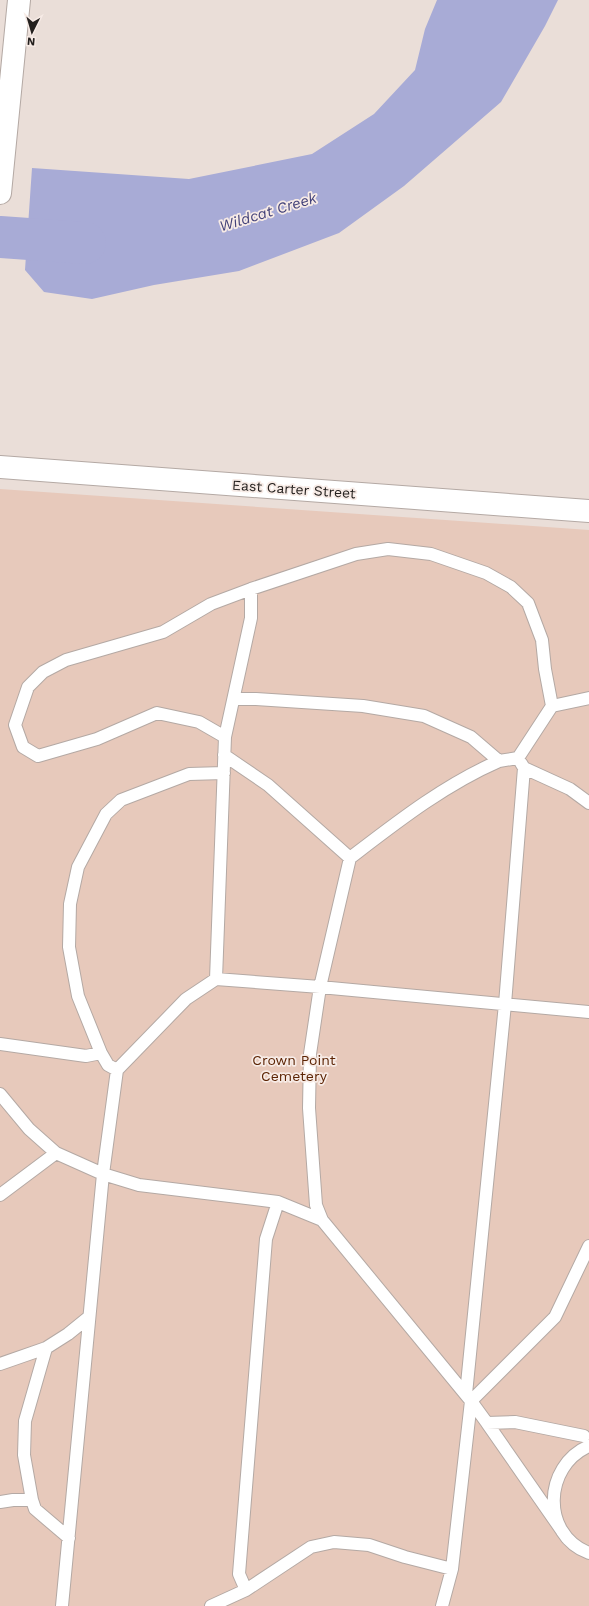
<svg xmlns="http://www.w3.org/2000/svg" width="589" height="1606" viewBox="0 0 589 1606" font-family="'Work Sans',sans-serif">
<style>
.green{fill:#e7c9bb}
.water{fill:#a8abd6}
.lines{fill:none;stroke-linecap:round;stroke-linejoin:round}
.river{stroke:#a8abd6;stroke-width:42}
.lane-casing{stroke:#b4a9a4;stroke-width:14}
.street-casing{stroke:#b4a9a4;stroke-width:24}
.lane{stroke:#fff;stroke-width:12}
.street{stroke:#fff;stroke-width:22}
.labels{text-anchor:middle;stroke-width:3.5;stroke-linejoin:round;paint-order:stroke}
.street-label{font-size:14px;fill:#24201e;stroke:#f7ebe6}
.park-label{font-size:14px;fill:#5b2303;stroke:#f7ebe6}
.water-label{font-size:15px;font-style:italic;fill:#424179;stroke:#f7ebe6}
</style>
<rect width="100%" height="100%" fill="#eaded8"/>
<path class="green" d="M0,489l589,41v1076h-589z"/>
<path class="water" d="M437,0h121l-13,26 -44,76 -97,84 -65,47 -100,38 -85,14 -62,14 -48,-7 -19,-22 7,-102 157,11 123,-25 62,-40 41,-44 10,-41z"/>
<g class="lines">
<path class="river" d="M0,237l85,6"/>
<defs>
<path id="lane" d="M234,699h22l107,7 61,10 47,21 28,24 19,-3 34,-52 37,-8
M225,737l26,-119v-29
M224,755l44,30 82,73
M499,761c-55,24 -102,61 -149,97l-30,129 -10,67 -1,54 7,97 6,15 149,181 16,22 28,-1 69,14
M521,763l3,5 46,21 19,14
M216,979l9,-242 -26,-15 -42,-9 -60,26 -59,17 -15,-9 -8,-22 13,-38 15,-15 23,-12 97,-28 48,-28 40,-15 105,-35 32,-5 43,5 55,19 25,14 17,16 14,37 3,29 7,37
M0,1044l86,12 15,-3
M117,1070l-9,-5 -7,-12 -23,-57 -9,-49 1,-43 8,-37 28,-53 15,-14 68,-26 35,-1
M0,1094l29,35 27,24 47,21 36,11 139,17 44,18
M0,1195l56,-42
M46,1348l-21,73 -1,34 8,45 3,9 34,29
M0,1364l46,-16 22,-14 21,-17
M466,1394l39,-390 19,-236
M487,1423l80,115
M589,1446c-46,20 -48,89 0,107
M0,1502l13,-2h19
M246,1590l-7,-16 27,-335 12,-37
M62,1606l41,-432 14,-104 69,-71 30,-20 104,8 269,25
M211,1606l35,-16 65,-43 23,-5 35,3 36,12 47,12
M442,1606l10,-37 19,-168 84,-84 34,-71"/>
<path id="street" d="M0,193l19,-193
M0,467l589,44"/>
</defs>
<use href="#lane" class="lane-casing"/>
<use href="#street" class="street-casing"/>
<use href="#lane" class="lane"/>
<use href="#street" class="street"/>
</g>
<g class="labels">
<g class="street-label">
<text transform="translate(294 489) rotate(4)" y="5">East Carter Street</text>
</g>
<g class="park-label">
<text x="294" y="1065">Crown Point<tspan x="294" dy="16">Cemetery</tspan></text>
</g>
<g class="water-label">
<text transform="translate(268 212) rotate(-17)" y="5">Wildcat Creek</text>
</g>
</g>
<g transform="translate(32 32) rotate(185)" stroke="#f7ebe6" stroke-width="3" paint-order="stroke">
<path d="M0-3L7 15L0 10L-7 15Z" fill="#24201e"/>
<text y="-6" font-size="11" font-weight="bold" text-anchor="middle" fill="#24201e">N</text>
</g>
</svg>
